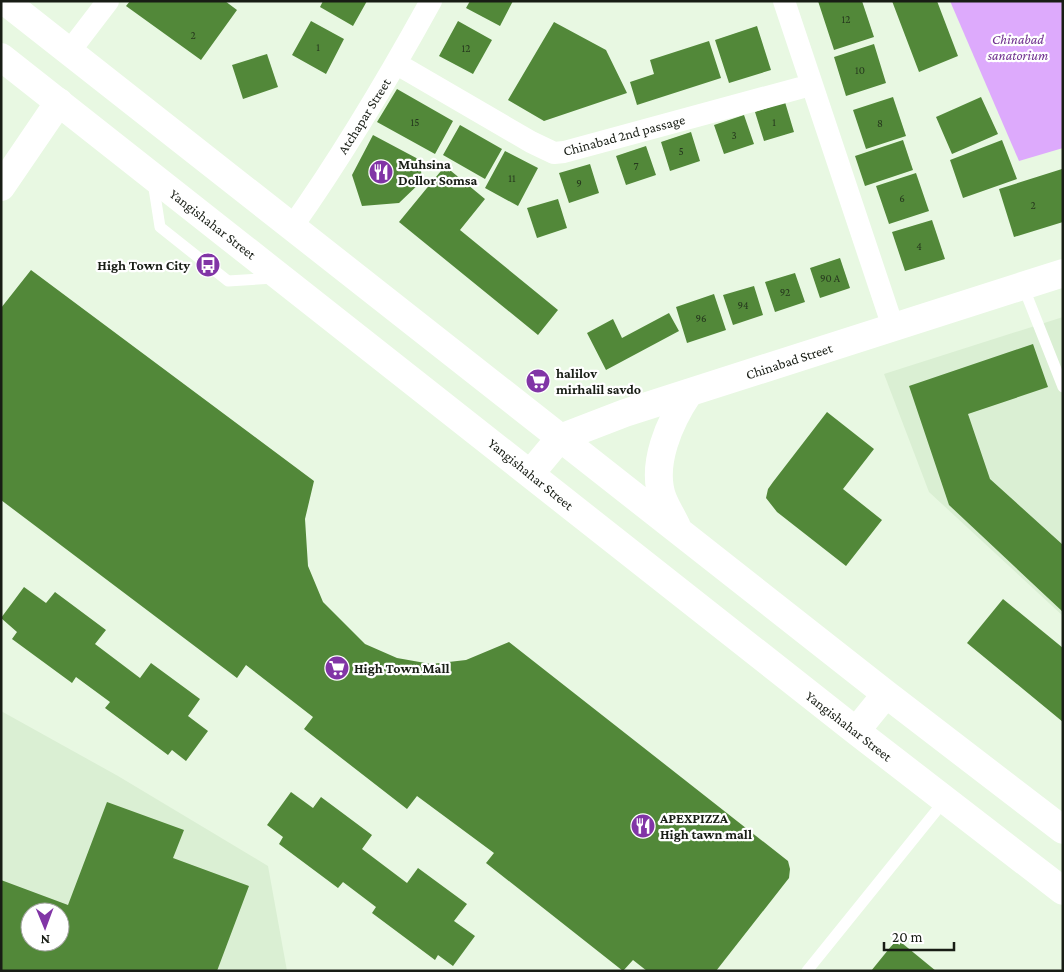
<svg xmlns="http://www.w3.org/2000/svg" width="1064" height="972" viewBox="0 0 1064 972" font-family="'Crimson Pro',serif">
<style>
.built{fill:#daefd3;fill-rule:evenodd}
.forest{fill:#ddaafc}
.building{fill:#528839;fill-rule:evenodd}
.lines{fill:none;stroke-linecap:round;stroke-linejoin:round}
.lane{stroke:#fff;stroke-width:11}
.street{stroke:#fff;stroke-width:22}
.secondary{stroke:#fff;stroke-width:28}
.primary{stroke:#fff;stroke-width:28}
.labels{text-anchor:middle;stroke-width:4.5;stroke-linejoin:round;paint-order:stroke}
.number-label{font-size:11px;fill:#26381e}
.park-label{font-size:14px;font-style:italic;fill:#70318f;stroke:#fff}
.street-label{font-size:14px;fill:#181d15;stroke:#fff}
.poi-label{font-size:14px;font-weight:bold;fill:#181d15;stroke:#fff;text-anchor:start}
</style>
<rect width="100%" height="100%" fill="#e8f8e2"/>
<path class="built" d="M1063,317v299l-134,-124 -45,-118z
M1,711l117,65 150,90 19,105h-286zM30,912h30v30h-30z"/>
<path class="forest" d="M950,1h113v147l-44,13z"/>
<path class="building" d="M130,1h95l12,9 -36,50 -75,-54z
M323,1h44l-14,25 -33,-19z
M470,1h43l-13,25 -34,-18z
M818,1h44l12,36 -40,13z
M892,1h45l21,55 -39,16z
M311,21l33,18 -18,35 -34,-19z
M458,21l34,19 -19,34 -34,-18z
M554,22l52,28 21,43 -83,28 -36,-21z
M757,26l14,44 -42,13 -14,-43z
M709,41l12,37 -84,27 -7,-23 24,-8 -4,-14z
M874,44l12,39 -40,13 -12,-39z
M267,54l11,33 -35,12 -11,-34z
M397,89l56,32 -18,33 -58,-32z
M893,97l13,39 -40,13 -13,-39z
M981,97l17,37 -46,20 -16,-37z
M785,102l9,30 -30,9 -9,-29z
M744,115l10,29 -30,10 -10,-29z
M460,125l42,24 -17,30 -42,-24z
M691,132l9,29 -30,10 -9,-29z
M373,135l47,25 2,21 -23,22 -37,3 -10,-31z
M903,140l10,30 -48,16 -10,-30z
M1002,140l15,39 -54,19 -13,-38z
M646,146l10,29 -30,10 -10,-29z
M505,151l33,17 -20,38 -33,-18z
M590,164l9,29 -30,10 -10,-30z
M445,166l40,33 -25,31 98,80 -20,25 -139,-113z
M1062,169l1,53 -49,15 -15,-48z
M916,173l13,38 -40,13 -13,-38z
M558,199l9,29 -30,10 -10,-30z
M932,220l13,39 -40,12 -13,-39z
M840,258l10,30 -30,10 -10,-30z
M31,270l283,211 -9,38 3,47 15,36 42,42 32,14 34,6 35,-4 43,-18 279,219 2,8 -1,9 -73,93h-69l-14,-11 -10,11 -137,-108 8,-10 -77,-57 -10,13 -103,-80 9,-12 -67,-52 -9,13 -236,-178v-192z
M795,273l10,29 -30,10 -10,-30z
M754,286l9,29 -30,10 -10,-30z
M714,294l12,36 -39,13 -11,-36z
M669,313l10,18 -73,39 -19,-37 26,-14 9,19z
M1033,344l15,43 -80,27 22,65 73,66v67l-114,-107 -40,-119z
M827,412l47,37 -31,40 39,31 -36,46 -69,-54 -11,-14 2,-9 5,-7z
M24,587l22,16 9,-11 51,38 -11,14 45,34 11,-15 49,36 -12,17 20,15 -22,30 -14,-11 -4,5 -63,-47 5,-6 -34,-25 -4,6 -60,-44 5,-7 -16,-14z
M1003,599l60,49v74l-96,-79z
M291,792l22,16 8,-11 51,38 -10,14 45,34 11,-15 49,36 -13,17 21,15 -22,30 -15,-11 -3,5 -63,-47 4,-6 -33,-25 -5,6 -59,-44 4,-7 -16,-12z
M107,802l77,28 -11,28 76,28 -32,85h-216v-91l67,25zM30,912h30v30h-30z
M897,939l39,32h-65z"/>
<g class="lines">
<path class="lane" d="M153,182l7,45 68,54 46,-3
M1023,286l40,101
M807,971l138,-171"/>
<path class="street" d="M784,1l109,326
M69,52l39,-51
M397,64l134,78 23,11 10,-1 247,-67
M292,227c51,-72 96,-148 139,-226"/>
<path class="secondary" d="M1,187l58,-85
M560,438l65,-25 438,-140"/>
<path class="primary" d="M5,1l881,693 177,136
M1,57l855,674 207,160
M530,474l30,-36
M677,527c-4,-9 -10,-18 -14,-28 -13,-34 7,-78 26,-106
M856,731l30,-37"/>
</g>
<defs>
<symbol id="restaurant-disc" viewBox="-11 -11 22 22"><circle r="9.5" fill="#8135a6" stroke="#fff"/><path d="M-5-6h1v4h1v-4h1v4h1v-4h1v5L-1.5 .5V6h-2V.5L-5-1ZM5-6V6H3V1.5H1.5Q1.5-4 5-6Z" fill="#fff"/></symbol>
<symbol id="bus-disc" viewBox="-11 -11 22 22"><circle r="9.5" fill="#8135a6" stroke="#fff"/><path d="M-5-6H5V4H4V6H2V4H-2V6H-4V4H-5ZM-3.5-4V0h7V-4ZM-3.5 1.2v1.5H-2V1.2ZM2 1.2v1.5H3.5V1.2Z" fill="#fff"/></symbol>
<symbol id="supermarket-disc" viewBox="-11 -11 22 22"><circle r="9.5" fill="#8135a6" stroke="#fff"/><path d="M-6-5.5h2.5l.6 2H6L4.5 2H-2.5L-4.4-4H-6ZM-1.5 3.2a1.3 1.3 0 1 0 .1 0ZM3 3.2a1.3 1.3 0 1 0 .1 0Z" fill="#fff"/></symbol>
</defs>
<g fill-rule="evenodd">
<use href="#restaurant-disc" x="367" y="158" width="28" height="28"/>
<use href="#bus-disc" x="194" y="251" width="28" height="28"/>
<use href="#supermarket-disc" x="524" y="367" width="28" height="28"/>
<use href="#supermarket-disc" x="323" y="654" width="28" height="28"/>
<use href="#restaurant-disc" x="629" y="812" width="28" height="28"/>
</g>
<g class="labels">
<g class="number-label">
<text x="846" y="23">12</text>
<text x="193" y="39">2</text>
<text x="318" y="51">1</text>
<text x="466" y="52">12</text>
<text x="860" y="74">10</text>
<text x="415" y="126">15</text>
<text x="774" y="126">1</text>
<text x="880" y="127">8</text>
<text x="734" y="139">3</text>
<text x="681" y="155">5</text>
<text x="636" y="170">7</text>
<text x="512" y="182">11</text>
<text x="579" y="187">9</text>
<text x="902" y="202">6</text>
<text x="1033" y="209">2</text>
<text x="919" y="250">4</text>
<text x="830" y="282">90 A</text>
<text x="785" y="296">92</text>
<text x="743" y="309">94</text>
<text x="701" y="322">96</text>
</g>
<g class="park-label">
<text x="1018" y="44">Chinabad<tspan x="1018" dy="16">sanatorium</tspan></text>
</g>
<g class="street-label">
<text transform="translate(364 116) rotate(-58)" y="5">Atchapar Street</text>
<text transform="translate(624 135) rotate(-15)" y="5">Chinabad 2nd passage</text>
<text transform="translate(213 224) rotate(38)" y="5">Yangishahar Street</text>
<text transform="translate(789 361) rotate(-18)" y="5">Chinabad Street</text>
<text transform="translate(531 474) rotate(39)" y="5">Yangishahar Street</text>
<text transform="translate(849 726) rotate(38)" y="5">Yangishahar Street</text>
</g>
<g class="poi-label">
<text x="398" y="169">Muhsina<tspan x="398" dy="16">Dollor Somsa</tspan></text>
<text x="190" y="270" text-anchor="end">High Town City</text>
<text x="556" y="378">halilov<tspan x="556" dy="16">mirhalil savdo</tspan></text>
<text x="354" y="673">High Town Mall</text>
<text x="660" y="823">APEXPIZZA<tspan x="660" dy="16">High tawn mall</tspan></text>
</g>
</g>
<rect width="1064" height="972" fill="none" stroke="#181d15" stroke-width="5"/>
<g transform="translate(45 927) rotate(179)"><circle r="24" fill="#ffffff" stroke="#a3a5a1"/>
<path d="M0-4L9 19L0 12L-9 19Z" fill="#8135a6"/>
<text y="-8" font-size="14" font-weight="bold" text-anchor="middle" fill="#181d15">N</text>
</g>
<path d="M884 942v8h70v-8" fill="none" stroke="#181d15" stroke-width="2.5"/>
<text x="892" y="942" font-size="15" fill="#181d15" stroke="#ffffff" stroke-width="4" paint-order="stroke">20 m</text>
</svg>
